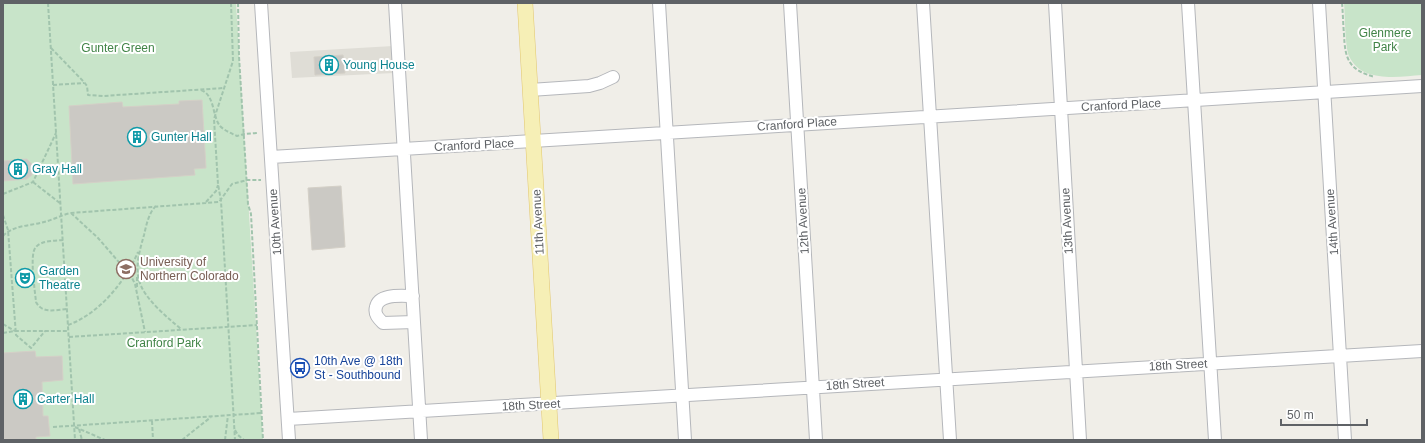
<svg xmlns="http://www.w3.org/2000/svg" width="1425" height="443" viewBox="0 0 1425 443" font-family="Helvetica,sans-serif">
<style>
.education{fill:#dfddd6}
.green{fill:#c8e4c9}
.building{fill:#cbc9c4;stroke:#d4d0c7}
.lines{fill:none;stroke-linecap:round;stroke-linejoin:round}
.minor-casing{stroke:#b5b7bb;stroke-width:14}
.major-casing{stroke:#e2c76e;stroke-width:16}
.path{stroke:#a1c4ad;stroke-width:2;stroke-dasharray:4 2;stroke-linecap:butt}
.minor{stroke:#fff;stroke-width:12}
.major{stroke:#f6efb6;stroke-width:15}
.labels{text-anchor:middle;stroke-width:4;stroke-linejoin:round;paint-order:stroke}
.park-label{font-size:12px;fill:#418447;stroke:#fff}
.culture-label{font-size:12px;fill:#0d838f;stroke:#fff;text-anchor:start}
.street-label{font-size:12px;fill:#5f6266;stroke:#fff}
.education-label{font-size:12px;fill:#785e54;stroke:#fff;text-anchor:start}
.transit-label{font-size:12px;fill:#164399;stroke:#fff;text-anchor:start}
</style>
<rect width="100%" height="100%" fill="#f0eee8"/>
<path class="education" d="M393,46l1,27 -102,5 -2,-26z"/>
<path class="green" d="M3,3h233l27,437h-260z
M1344,3h78v72c-24,2 -61,8 -73,-19 -4,-9 -4,-42 -5,-53z"/>
<path class="building" d="M343,55l2,18 -30,2 -1,-18z
M202,100l4,68 -12,1 1,6 -122,9 -4,-78 53,-4 1,5 56,-3v-3z
M27,159l5,5v11l-5,4 -24,2v-20z
M341,186l4,61 -33,3 -4,-62z
M35,351l1,6 26,-1 1,24 -21,2 1,34h5l2,20 -14,1v3l-33,-1v-86z"/>
<g class="lines">
<defs>
<path id="minor" d="M261,3l28,437
M395,3l26,437
M659,3l26,437
M790,3l26,437
M923,3l27,437
M1055,3l25,437
M1188,3l27,437
M1319,3l26,437
M530,90l59,-4 11,-3 13,-6
M271,157c384,-24 767,-46 1151,-71
M413,296c-11,0 -34,-3 -37,11 -2,7 2,11 7,16l31,-1
M288,419l1134,-68"/>
<path id="major" d="M525,3l26,437"/>
</defs>
<use href="#minor" class="minor-casing"/>
<use href="#major" class="major-casing"/>
<path class="path" d="M48,3l27,437
M231,3l2,58 -19,58 4,65 3,17 14,239
M238,3l1,53 9,148 3,10 12,226
M1342,3c1,10 1,21 2,31 1,26 5,36 31,43
M51,48l33,34 3,4 1,9 15,1 121,-8
M53,85l31,-2
M201,90c14,5 11,26 19,36 5,5 11,7 17,10l7,-2 14,-1
M33,182l28,22
M3,194l30,-12 23,-49
M206,202l10,-11 2,-6
M156,206c-7,6 -10,20 -12,29 -4,14 -9,31 -5,45 4,18 29,38 42,49
M71,213l27,25 33,38 4,8 10,48
M3,215l5,15 8,105 15,13 14,-17
M3,236c10,-11 27,-10 41,-14 9,-2 17,-7 27,-9l148,-11 13,-18 15,-4h14
M63,240c-8,1 -21,0 -27,7 -7,6 -1,44 0,55 6,12 19,8 31,7
M137,287v-10
M3,324l12,7
M68,325c31,-11 57,-43 70,-73
M3,333l12,-2h53
M69,337l188,-12
M152,421l1,19
M53,427l209,-14
M75,427l30,13
M79,429l3,11
M235,430l3,5 6,5
M182,440l29,-23
M225,440l3,-25"/>
<use href="#minor" class="minor"/>
<use href="#major" class="major"/>
</g>
<defs>
<symbol id="building-ring" viewBox="-11 -11 22 22"><circle r="9.5" fill="#fff" stroke="#0f9aa8" stroke-width="1.5"/><path d="M-4-6H4V6H1V3H-1V6H-4ZM-2.5-4.3h1.7v1.8h-1.7ZM.8-4.3h1.7v1.8H.8ZM-2.5-1h1.7V.8h-1.7ZM.8-1h1.7V.8H.8Z" fill="#0f9aa8"/></symbol>
<symbol id="university-ring" viewBox="-11 -11 22 22"><circle r="9.5" fill="#fff" stroke="#8d6e63" stroke-width="1.5"/><path d="M0-5L7-2L0 1L-7-2ZM-4 1L0 2.5L4 1V4Q0 6-4 4Z" fill="#8d6e63"/></symbol>
<symbol id="theatre-ring" viewBox="-11 -11 22 22"><circle r="9.5" fill="#fff" stroke="#0f9aa8" stroke-width="1.5"/><path d="M-5-5.5Q0-4 5-5.5V0Q5 5 0 6Q-5 5-5 0ZM-3.3-2.5H-1v1.5H-3.3ZM1-2.5H3.3v1.5H1ZM-2.8 1Q0 5.5 2.8 1Z" fill="#0f9aa8"/></symbol>
<symbol id="bus-ring" viewBox="-11 -11 22 22"><circle r="9.5" fill="#fff" stroke="#1a4fb4" stroke-width="1.5"/><path d="M-5-6H5V4H4V6H2V4H-2V6H-4V4H-5ZM-3.5-4V0h7V-4ZM-3.5 1.2v1.5H-2V1.2ZM2 1.2v1.5H3.5V1.2Z" fill="#1a4fb4"/></symbol>
</defs>
<g fill-rule="evenodd">
<use href="#building-ring" x="318" y="54" width="22" height="22"/>
<use href="#building-ring" x="126" y="126" width="22" height="22"/>
<use href="#building-ring" x="7" y="158" width="22" height="22"/>
<use href="#university-ring" x="115" y="258" width="22" height="22"/>
<use href="#theatre-ring" x="14" y="267" width="22" height="22"/>
<use href="#bus-ring" x="289" y="357" width="22" height="22"/>
<use href="#building-ring" x="12" y="388" width="22" height="22"/>
</g>
<g class="labels">
<g class="park-label">
<text x="1385" y="37">Glenmere<tspan x="1385" dy="14">Park</tspan></text>
<text x="118" y="52">Gunter Green</text>
<text x="164" y="347">Cranford Park</text>
</g>
<g class="culture-label">
<text x="343" y="69">Young House</text>
<text x="151" y="141">Gunter Hall</text>
<text x="32" y="173">Gray Hall</text>
<text x="39" y="275">Garden<tspan x="39" dy="14">Theatre</tspan></text>
<text x="37" y="403">Carter Hall</text>
</g>
<g class="street-label">
<text transform="translate(1121 105) rotate(-3)" y="4">Cranford Place</text>
<text transform="translate(797 124) rotate(-4)" y="4">Cranford Place</text>
<text transform="translate(474 145) rotate(-3)" y="4">Cranford Place</text>
<text transform="translate(803 221) rotate(-93)" y="4">12th Avenue</text>
<text transform="translate(1067 221) rotate(-93)" y="4">13th Avenue</text>
<text transform="translate(275 222) rotate(-94)" y="4">10th Avenue</text>
<text transform="translate(538 222) rotate(-93)" y="4">11th Avenue</text>
<text transform="translate(1332 222) rotate(-94)" y="4">14th Avenue</text>
<text transform="translate(1178 365) rotate(-3)" y="4">18th Street</text>
<text transform="translate(855 384) rotate(-4)" y="4">18th Street</text>
<text transform="translate(531 405) rotate(-3)" y="4">18th Street</text>
</g>
<g class="education-label">
<text x="140" y="266">University of<tspan x="140" dy="14">Northern Colorado</tspan></text>
</g>
<g class="transit-label">
<text x="314" y="365">10th Ave @ 18th<tspan x="314" dy="14">St - Southbound</tspan></text>
</g>
</g>
<rect width="1425" height="443" fill="none" stroke="#5f6266" stroke-width="8"/>
<path d="M1281 419v6h86v-6" fill="none" stroke="#5f6266" stroke-width="2"/>
<text x="1287" y="419" font-size="12" fill="#5f6266" stroke="#ffffff" stroke-width="3" paint-order="stroke">50 m</text>
</svg>
